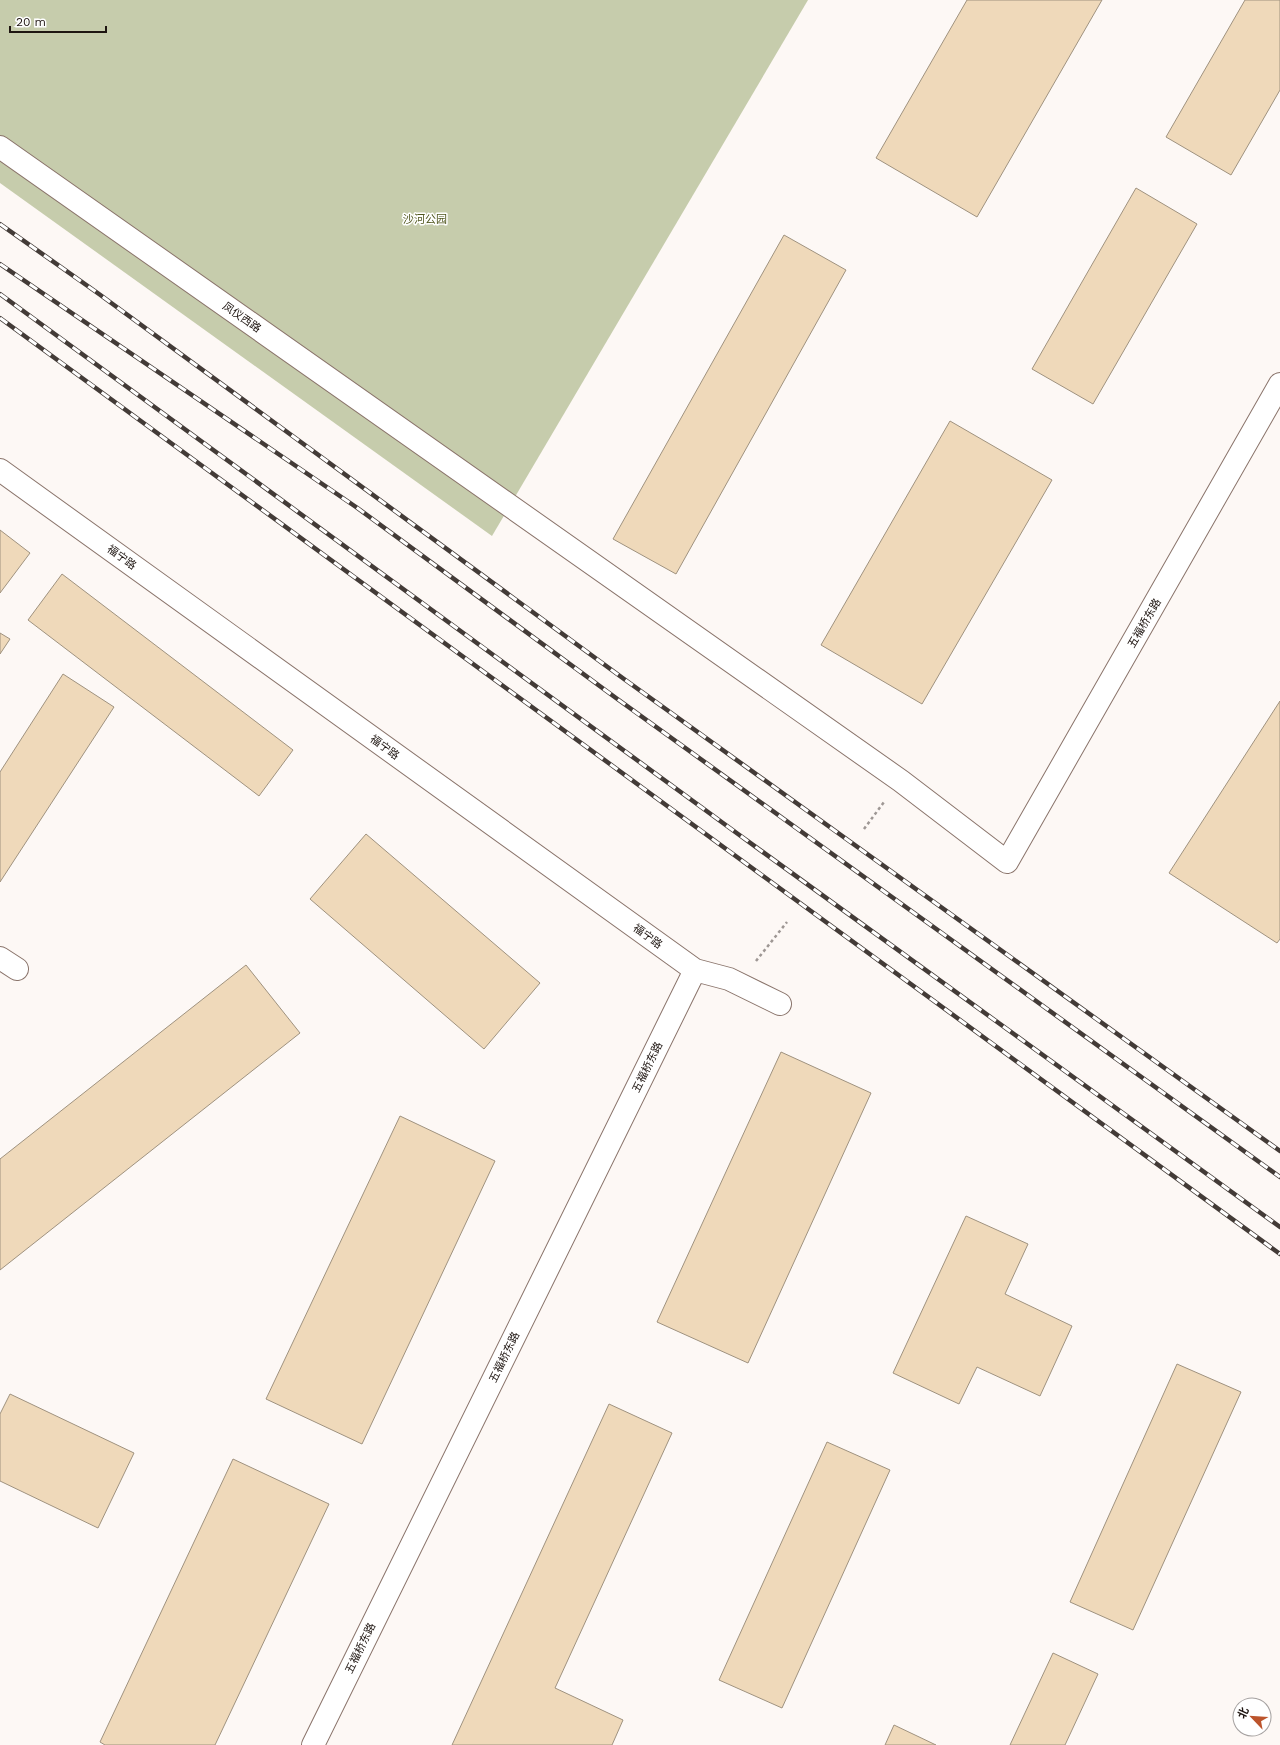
<svg xmlns="http://www.w3.org/2000/svg" width="1280" height="1745" viewBox="0 0 1280 1745" font-family="'Work Sans','Noto Sans SC',sans-serif">
<style>
.green{fill:#c6ccac}
.building{fill:#efd9ba;stroke:#9f927f}
.lines{fill:none;stroke-linecap:round;stroke-linejoin:round}
.minor-casing{stroke:#8a746b;stroke-width:24}
.path{stroke:#9e9794;stroke-width:2.5;stroke-dasharray:3 3;stroke-linecap:butt}
.minor{stroke:#fff;stroke-width:22}
.rail-casing{stroke:#433b37;stroke-width:4.5}
.rail{stroke:#fff;stroke-width:3;stroke-dasharray:9;stroke-linecap:butt}
.labels{text-anchor:middle;stroke-width:3;stroke-linejoin:round;paint-order:stroke}
.park-label{font-size:11px;fill:#50561e;stroke:#fff}
.street-label{font-size:11px;fill:#1e1511;stroke:#fff}
</style>
<rect width="100%" height="100%" fill="#fdf8f5"/>
<path class="green" d="M0,0h808l-316,536 -492,-353z"/>
<path class="building" d="M967,0h135l-125,217 -101,-59z
M1245,0h35v90l-49,85 -65,-38z
M1136,188l61,36 -104,180 -61,-35z
M784,235l62,35 -170,304 -63,-35z
M950,421l102,59 -130,224 -101,-59z
M0,530l30,23 -30,40z
M62,574l231,176 -34,46 -231,-176z
M0,633l10,6 -10,15z
M63,674l51,33 -114,175v-110z
M1280,701v238l-3,4 -108,-70z
M366,834l174,149 -56,66 -174,-150z
M246,965l54,68 -300,237v-111z
M781,1052l90,41 -123,270 -91,-41z
M400,1116l95,45 -133,283 -96,-45z
M966,1216l62,28 -23,50 67,32 -32,70 -63,-29 -18,37 -66,-31z
M1177,1364l64,28 -108,238 -63,-28z
M10,1394l124,59 -36,75 -98,-47v-67z
M609,1404l63,29 -117,255 68,32 -11,25h-160z
M827,1442l63,28 -108,238 -63,-28z
M233,1459l96,45 -114,241h-110l-5,-3z
M1053,1653l45,21 -33,71h-55z
M894,1725l42,20h-51z"/>
<g class="lines">
<defs>
<path id="minor" d="M0,147l901,634 106,81 273,-478
M0,470l695,500 34,9 51,25
M0,958l17,11
M313,1745l382,-775"/>
</defs>
<use href="#minor" class="minor-casing"/>
<path class="path" d="M864,829l20,-27
M756,961l31,-39"/>
<use href="#minor" class="minor"/>
<defs>
<path id="rail" d="M0,224l99,70 525,385 656,472
M0,264l356,243 260,191 664,479
M0,294l738,540 542,393
M0,318l1280,936"/>
</defs>
<use href="#rail" class="rail-casing"/>
<use href="#rail" class="rail"/>
</g>
<g class="labels">
<g class="park-label">
<text x="425" y="223">沙河公园</text>
</g>
<g class="street-label">
<text transform="translate(242 317) rotate(35)" y="4">凤仪西路</text>
<text transform="translate(122 557) rotate(36)" y="4">福宁路</text>
<text transform="translate(1144 623) rotate(-60)" y="4">五福桥东路</text>
<text transform="translate(385 747) rotate(36)" y="4">福宁路</text>
<text transform="translate(648 936) rotate(36)" y="4">福宁路</text>
<text transform="translate(647 1067) rotate(-64)" y="4">五福桥东路</text>
<text transform="translate(504 1357) rotate(-64)" y="4">五福桥东路</text>
<text transform="translate(360 1648) rotate(-64)" y="4">五福桥东路</text>
</g>
</g>
<g transform="translate(1252 1717) rotate(295)"><circle r="19" fill="#ffffff" stroke="#a5a1a0"/>
<path d="M0-3L7 15L0 10L-7 15Z" fill="#bc542c"/>
<text y="-6" font-size="11" font-weight="bold" text-anchor="middle" fill="#1e1511">北</text>
</g>
<path d="M10 26v6h96v-6" fill="none" stroke="#1e1511" stroke-width="2"/>
<text x="16" y="26" font-size="12" fill="#1e1511" stroke="#ffffff" stroke-width="3" paint-order="stroke">20 m</text>
</svg>
